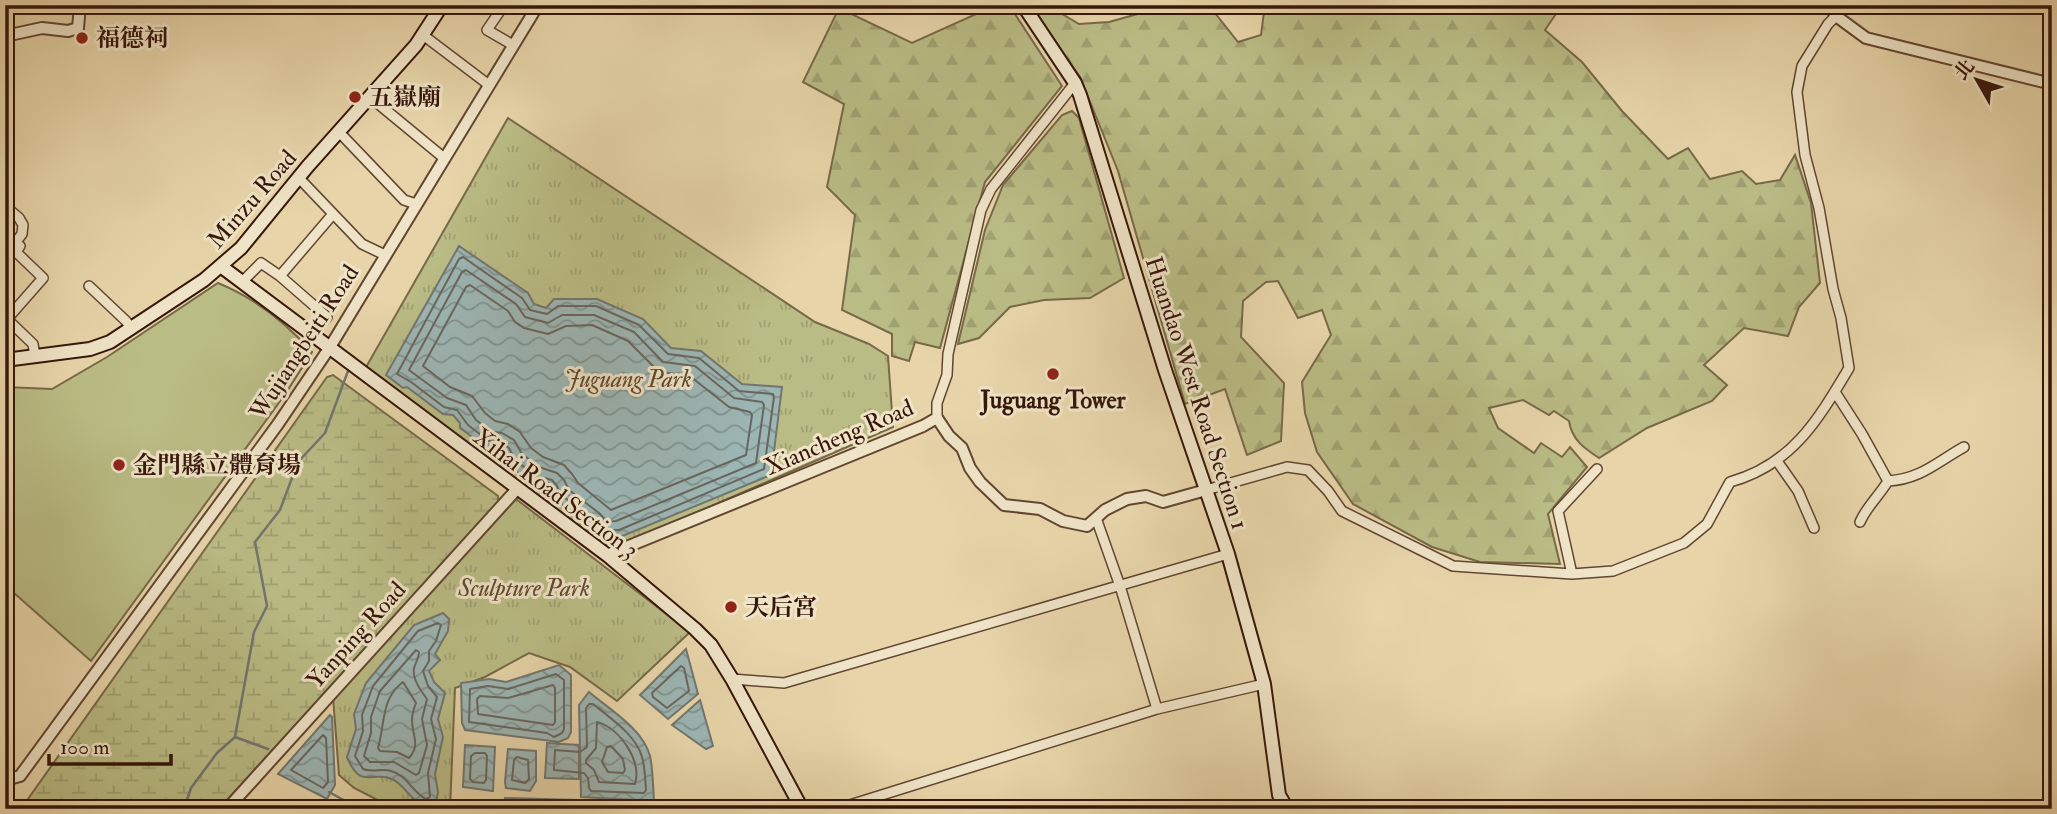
<svg xmlns="http://www.w3.org/2000/svg" width="2057" height="814" viewBox="0 0 2057 814" font-family="'IM FELL Double Pica','Noto Serif TC',serif">
<style>
.forest{fill:url(#forest-firs);stroke:#786948;stroke-width:2}
.wetland{fill:url(#wetland-marsh);stroke:#786948;stroke-width:2}
.park{fill:url(#park-tufts);stroke:#786948;stroke-width:2}
.pitch{fill:#babc85;stroke:#786948;stroke-width:2}
.water{fill:url(#water-waves);stroke:#737670;stroke-width:2}
.lines{fill:none;stroke-linecap:round;stroke-linejoin:round}
.shore{stroke:#69665f;stroke-width:2}
.stream{stroke:#737670;stroke-width:2.5}
.minor-casing{stroke:#624632;stroke-width:12}
.tertiary-casing{stroke:#624632;stroke-width:14}
.secondary-casing{stroke:#36160a;stroke-width:16}
.minor{stroke:#efe4c7;stroke-width:9}
.tertiary{stroke:#efe4c7;stroke-width:10}
.secondary{stroke:#efe4c7;stroke-width:12}
.poi-dot{fill:#8f2418;stroke:#efe4c7;stroke-width:2.5}
.labels{text-anchor:middle;stroke-width:6;stroke-linejoin:round;paint-order:stroke}
.poi-label{font-size:24px;font-weight:bold;fill:#36160a;stroke:#efe4c7;text-anchor:start}
.street-label{font-size:24px;fill:#36160a;stroke:#efe4c7}
.park-label{font-size:24px;font-style:italic;fill:#5e482f;stroke:#efe4c7}
</style>
<defs>
<pattern id="forest-firs" width="22" height="20" patternUnits="userSpaceOnUse" patternTransform="scale(1.75)"><rect width="22" height="20" fill="#babc85"/><path d="M5 1l3.5 6h-7zM16 11l3.5 6h-7z" fill="#a0a172"/></pattern>
<pattern id="wetland-marsh" width="20" height="14" patternUnits="userSpaceOnUse" patternTransform="scale(1.75)"><rect width="20" height="14" fill="#babc85"/><path d="M1 5h8M5 5V1M11 12h8M15 12V8" fill="none" stroke="#a0a172"/></pattern>
<pattern id="park-tufts" width="24" height="20" patternUnits="userSpaceOnUse" patternTransform="scale(1.75)"><rect width="24" height="20" fill="#babc85"/><path d="M3 7l-1-3M5 7V3M7 7l1-3M15 17l-1-3M17 17v-4M19 17l1-3" fill="none" stroke="#a0a172"/></pattern>
<pattern id="water-waves" width="16" height="10" patternUnits="userSpaceOnUse" patternTransform="scale(1.75)"><rect width="16" height="10" fill="#9cb6b4"/><path d="M0 5q4-4 8 0t8 0" fill="none" stroke="#809391"/></pattern>
</defs>
<rect width="100%" height="100%" fill="#e7d5a9"/>
<filter id="stains"><feTurbulence type="fractalNoise" baseFrequency=".00286" numOctaves="4"/><feColorMatrix values="0 0 0 0 .2 0 0 0 0 .09 0 0 0 0 .02 0 0 0 .5 -.17"/></filter>
<radialGradient id="worn" r=".72"><stop offset=".6" stop-color="#630" stop-opacity="0"/><stop offset="1" stop-color="#630" stop-opacity=".3"/></radialGradient>
<path class="forest" d="M996,5h13l53,81 -77,96 -45,166 -25,-6 -6,19 -17,-5v-22l-50,-24 13,-95 -28,-28 17,-83 -41,-22 36,-74 73,35z
M1261,5h301l-17,25 37,32 40,49 46,48 20,-11 22,31 32,-8 14,13 24,-4 15,-25 16,48 9,80 -21,24 -11,29 -44,-8 -40,37 23,20 -15,16 -65,27 -48,30c-15,-10 -27,-18 -30,-37l-15,-10 -5,4 -26,-15 -34,8 9,20 36,25 7,-10 21,14 8,-10 17,20 -39,47 12,50 -80,-2 -48,-15 -79,-43 -36,-52 -12,-39 -3,-31 29,-47 -9,-25 -24,8 -20,-37 -12,1 -23,19 -2,36 43,46 -3,58 -34,14 -22,-66 -40,15 -67,-233 -38,-94 -48,-67 5,-4 15,2 27,16 30,-2 50,-14h52l27,34 23,-7 3,-23z
M1072,111l7,7 45,160 -34,20 -46,2 -34,7 -31,31 -21,6 27,-114 18,-45 59,-70z"/>
<path class="wetland" d="M333,375l165,121v6l-279,307h-214v-4l18,1 304,-429z"/>
<path class="park" d="M508,118l307,204 54,22 19,12 5,71 -287,125 -241,-183z
M516,499l174,133 -73,69 -47,-34 -41,-14 -44,24 -30,11 -5,121h-55l-41,-21 -15,-13 -6,-78z"/>
<path class="pitch" d="M218,283c37,15 68,40 94,69l-26,41 -195,268 -86,-76v-198l47,2 55,-32z"/>
<path class="water" d="M459,246l69,47 6,11 12,4 8,-9h43l46,20 28,29 30,3 41,33 40,3 -11,88 -151,62c-13,2 -25,1 -31,-12l-37,-28c0,-14 -10,-10 -19,-14 -7,-4 -17,-12 -23,-18 -6,-6 -5,-12 -13,-17l-8,1 -29,-21v-5l-7,-8 -10,-1 -36,-27 -4,1 -17,-13z
M443,613l6,6 -1,12 -13,23 5,6 -11,11 5,11 11,11 -7,26 5,18 -8,37 3,18 -2,11c-22,9 -27,-16 -44,-24 -20,-9 -31,12 -45,-22l9,-28 -2,-15 12,-31 48,-58z
M686,649l12,45 -30,25 -28,-24z
M559,665l12,10v57l-3,6 -9,4 -94,-12 -3,-7 -1,-40 28,-4 17,3z
M589,692c20,17 54,37 61,64 3,14 3,31 4,45l-73,-4 -2,-92z
M700,700l13,46 -7,3 -34,-24z
M330,715l2,2 3,68 -8,14 -49,-25z
M547,743l32,2v34l-34,-1z
M465,745l30,2 -2,44 -30,-4z
M508,749l28,2v30l-6,10 -24,-3 -1,-6z
M505,798l73,2 1,9h-73z"/>
<g class="lines">
<path class="shore" d="M463,257l59,41 8,12 17,4 11,-8h38l43,19 29,29 31,4 40,33 34,3 1,3 -10,72 -145,61h-16l-9,-11 -33,-24 -4,-9 -5,-6 -15,-4 -22,-16 -6,-12 -10,-7h-10l-21,-16 -11,-15 -13,-3 -33,-25 -14,-8 62,-115z
M466,270l50,34 9,13 23,6 14,-8h32l40,17 29,30 32,4 39,32 28,4 2,3 -8,58 -140,58 -9,1 -8,-9 -30,-23 -5,-10 -7,-7 -18,-6 -17,-13 -8,-14 -12,-7 -10,-1 -16,-12 -10,-15 -19,-7 -38,-28 53,-98z
M470,285l38,26 7,11 9,6 24,6 18,-8 26,-1 36,16 30,30 33,6 38,30 21,5 2,3 -6,40 -135,55 -33,-27 -6,-9 -8,-9 -21,-8 -12,-9 -11,-16 -12,-8 -13,-3 -10,-8 -13,-17 -22,-9 -27,-21 43,-79z
M438,623l3,2 -5,16 -7,10v10l-6,10 5,15 9,11 -6,22 5,20 -8,34 2,24 -4,2c-13,-6 -19,-24 -35,-28 -9,-3 -18,2 -28,-2l-8,-13 8,-25 -1,-16 11,-29 45,-55z
M416,650l3,2c0,7 -3,9 -5,16 -2,11 7,23 13,31l-5,20 5,26 -8,28 -3,2 -22,-13h-24l-6,-6 7,-23v-16l9,-26z
M681,666l3,2 5,23 -22,17 -14,-11 -1,-4z
M556,674l8,6v49l-2,4 -8,4 -7,-4 -78,-11 1,-33 18,-3 20,3z
M403,682l13,21c-2,5 -4,11 -4,17 0,15 9,25 -3,38l-12,-6 -17,-1 -2,-3c7,-24 3,-50 25,-66z
M553,685l2,3v34l-2,3 -75,-11 -1,-15 3,-3 28,2z
M589,704h4c17,14 43,31 49,53 3,10 3,22 4,33l-2,3 -53,-2 -2,-3 -1,-10 -4,-5 -30,-3 1,-20 25,2 7,-5 -1,-39z
M597,722c23,6 45,39 38,62l-36,-2 -5,-12 -8,-7v-3l10,-12z
M323,735l3,3 2,44 -5,6 -32,-18z
M611,746l12,13 2,11 -2,3 -15,-1 -6,-10 5,-15z
M475,753h10l2,3 -1,24 -2,3 -11,-1 -3,-3 1,-23z
M517,757l11,3 1,19 -4,4 -13,-3 2,-20z"/>
<path class="stream" d="M235,737l33,12
M329,792l31,17
M184,809l7,-21 26,-35 18,-16 19,-105 13,-26 -12,-64 25,-32 18,-48 27,-29 23,-62"/>
<defs>
<path id="minor" d="M504,5l-17,25 26,15
M423,35l66,50
M370,97l74,61
M339,132l65,68 12,4
M298,177l64,67 23,11
M5,206l14,12 4,7 -1,9 -7,9 5,3 -4,6 27,26 -36,41 26,25 2,12
M280,276l47,41 -14,17
M242,282l19,-19 19,13 53,-62
M89,286l37,35 6,8
M1835,392l27,42 26,47c-9,15 -21,25 -28,41
M937,418v-15l10,-28 1,-21 33,-144 10,-21 84,-106
M1777,461l21,30 16,37
M1888,481c33,-2 49,-19 76,-34
M1206,490l81,-23 21,3 20,21 14,20 111,55 119,8 41,-3 71,-28 23,-19 23,-42c62,-17 88,-62 119,-114l-8,-50 -8,-29 -14,-81 -14,-53 -8,-63 5,-26 26,-42 8,-8
M1096,518l24,68 37,123
M1572,574l-14,-63 39,-42
M732,679l52,4 444,-129
M837,809l320,-100 107,-25"/>
<path id="tertiary" d="M1829,5l7,11 30,22 186,46
M5,36l37,-8 26,3 10,-3 2,-23
M607,555l316,-129 14,-8 12,18 13,12 8,20 10,14 24,23 36,4 23,12 24,5 18,-16 22,-11 19,-3 17,6 43,-12
M5,780l15,-4 258,-352 52,-77 208,-342
M227,809l290,-320"/>
<path id="secondary" d="M1023,5l52,78 5,12 85,275 63,184 36,130 15,111 8,14
M222,267l385,288 88,74 16,16 21,34 70,130
M5,360l85,-11 20,-7 94,-62 37,-32 67,-82 108,-121 26,-40"/>
</defs>
<use href="#minor" class="minor-casing"/>
<use href="#tertiary" class="tertiary-casing"/>
<use href="#secondary" class="secondary-casing"/>
<use href="#minor" class="minor"/>
<use href="#tertiary" class="tertiary"/>
<use href="#secondary" class="secondary"/>
</g>
<g class="poi-dot">
<circle cx="82" cy="38" r="7"/>
<circle cx="355" cy="97" r="7"/>
<circle cx="1053" cy="374" r="7"/>
<circle cx="119" cy="465" r="7"/>
<circle cx="731" cy="607" r="7"/>
</g>
<g class="labels">
<g class="poi-label">
<text x="96" y="46">福德祠</text>
<text x="369" y="105">五嶽廟</text>
<text x="1053" y="408" text-anchor="middle">Juguang Tower</text>
<text x="133" y="473">金門縣立體育場</text>
<text x="745" y="615">天后宮</text>
</g>
<g class="street-label">
<text transform="translate(252 199) rotate(-49)" y="8">Minzu Road</text>
<text transform="translate(304 342) rotate(-57)" y="8">Wujiangbeiti Road</text>
<text transform="translate(1197 393) rotate(72)" y="8">Huandao West Road Section 1</text>
<text transform="translate(839 437) rotate(-23)" y="8">Xiancheng Road</text>
<text transform="translate(556 493) rotate(37)" y="8">Xihai Road Section 3</text>
<text transform="translate(356 635) rotate(-48)" y="8">Yanping Road</text>
</g>
<g class="park-label">
<text x="628" y="387">Juguang Park</text>
<text x="524" y="596">Sculpture Park</text>
</g>
</g>
<rect width="2057" height="814" fill="none" stroke="#e7d5a9" stroke-width="28"/>
<rect x="7" y="7" width="2043" height="800" fill="none" stroke="#36160a" stroke-width="3.5"/>
<rect x="14" y="14" width="2029" height="786" fill="none" stroke="#36160a" stroke-width="2"/>
<g transform="translate(1977 80) rotate(309)" stroke="#efe4c7" stroke-width="5" paint-order="stroke">
<path d="M0-5L12 26L0 18L-12 26Z" fill="#36160a"/>
<text y="-10" font-size="19" font-weight="bold" text-anchor="middle" fill="#36160a">北</text>
</g>
<path d="M49 754v10h122v-10" fill="none" stroke="#36160a" stroke-width="3.5"/>
<text x="60" y="754" font-size="21" fill="#36160a" stroke="#efe4c7" stroke-width="5" paint-order="stroke">100 m</text>
<rect width="100%" height="100%" filter="url(#stains)"/>
<rect width="100%" height="100%" fill="url(#worn)"/>
</svg>
